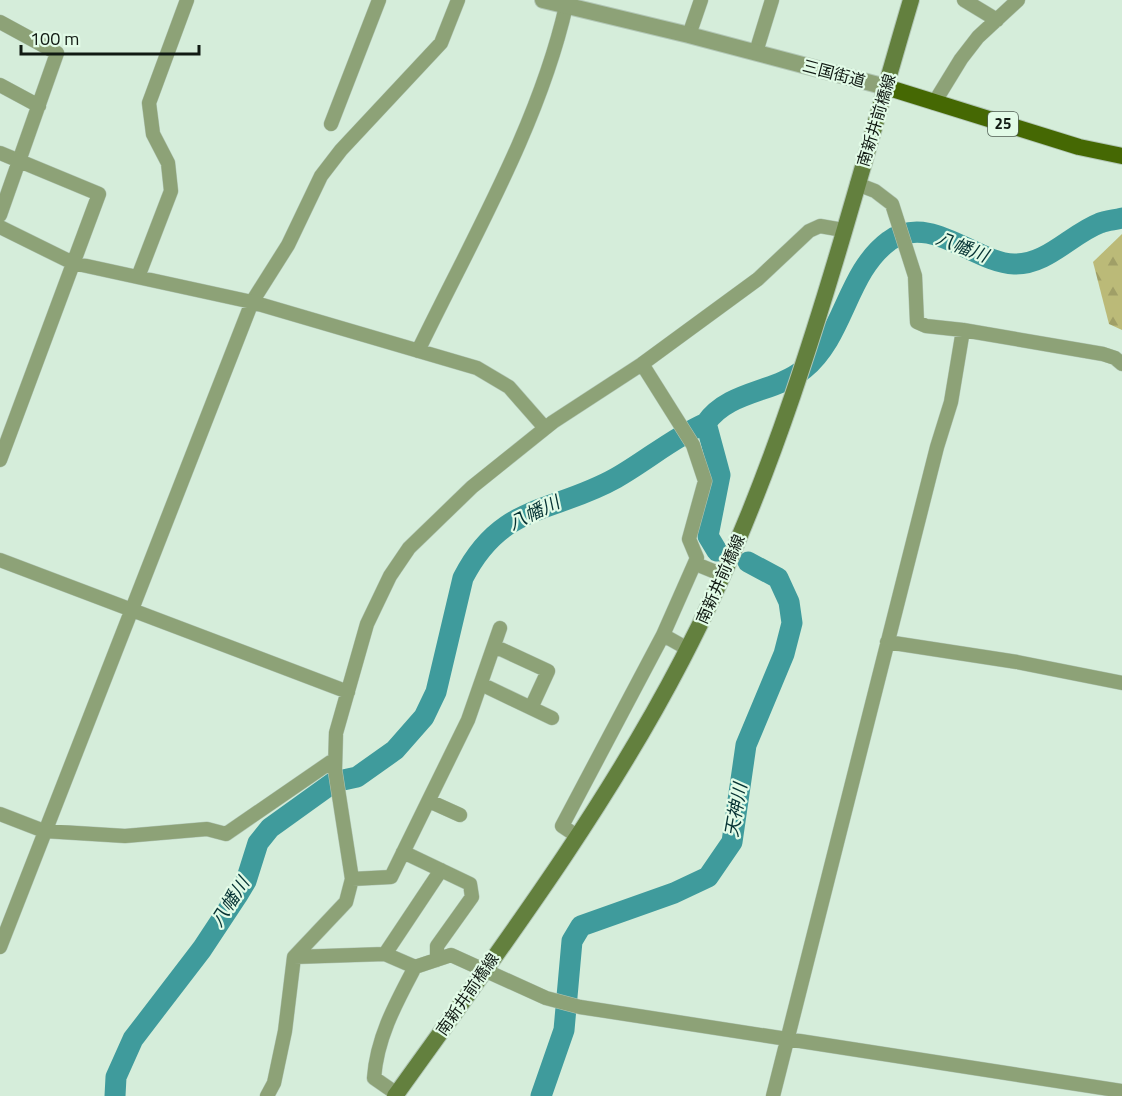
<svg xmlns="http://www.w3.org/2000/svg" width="1122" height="1096" viewBox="0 0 1122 1096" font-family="'Titillium Web','Noto Sans JP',sans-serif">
  <defs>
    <pattern id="forest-firs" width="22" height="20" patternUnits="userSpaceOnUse" patternTransform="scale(1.5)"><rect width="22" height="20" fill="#bbba78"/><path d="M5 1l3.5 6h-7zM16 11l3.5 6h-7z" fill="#a09f67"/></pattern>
  </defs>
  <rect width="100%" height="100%" fill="#d5edda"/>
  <path fill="url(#forest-firs)" d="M1122,234v96l-13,-6 -16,-62z"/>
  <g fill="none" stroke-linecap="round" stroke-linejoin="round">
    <path stroke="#3f9b9c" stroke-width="21" d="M706,423l14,52 -12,61 9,15
      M115,1096l1,-19 17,-38 69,-90 35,-53 9,-15 12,-38 12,-15 64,-46 23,-5 38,-27 29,-33 12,-25 27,-114c39,-76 89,-64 153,-100 30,-17 58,-41 90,-55 23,-33 69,-30 98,-54 41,-34 42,-96 85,-128 41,-29 86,22 125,23 33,1 57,-30 86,-41 6,-3 15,-3 22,-5
      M541,1096l23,-66 8,-89 9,-15 93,-33 34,-16 24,-35 14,-97 38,-91 8,-31 -3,-21 -11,-24 -30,-16"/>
    <defs>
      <path id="minor" d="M964,0l33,20
        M0,22l57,31 -57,162
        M689,35l12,-35
        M756,52l16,-52
        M0,85l39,21
        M934,103l27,-44 17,-22 40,-37
        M331,124l48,-124
        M0,153l99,41 -99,266
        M857,184l18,7 17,13 23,72 2,46 9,4 37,4 140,24 12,4 7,6
        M0,227l73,36 179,39 225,66 32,19 36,41
        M138,277l33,-86 -3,-28 -15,-29 -4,-31 38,-103
        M418,351c53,-110 121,-226 148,-345
        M0,560l348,132
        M696,564l27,11
        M663,635l25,14
        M887,642l130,20 105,21
        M494,646l54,25 -17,37
        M481,684l71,34
        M429,801l31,14
        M0,814l44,17 81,5 82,-7 19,5 109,-75
        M577,836l-15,-10 101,-191 34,-77 -8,-19 16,-58 -12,-36 -51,-81
        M403,852l67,32 2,13 -35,49v14
        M352,879l39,-2 77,-157 32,-92
        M0,947l252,-645 36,-57 33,-69 20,-26 100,-107 17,-43
        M385,954l56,-84
        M294,957l91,-3 30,13 36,-12 95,43 34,9 542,84
        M397,1094l-23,-16c3,-41 22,-75 41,-111
        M267,1096l7,-13 11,-52 9,-74 52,-55 6,-23 -17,-109 1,-37 31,-109 23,-48 19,-28 63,-61 81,-65 89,-58 116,-85 51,-48 11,-5 23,4
        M773,1096l164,-649 14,-45 12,-72"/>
      <path id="tertiary" d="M543,0l146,35 197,52"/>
      <path id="secondary" d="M395,1096c101,-141 207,-282 287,-436 108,-207 163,-437 229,-660"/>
      <path id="primary" d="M886,87l193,60 43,9"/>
    </defs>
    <use href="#minor" stroke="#b2c7b6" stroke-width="15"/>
    <use href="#tertiary" stroke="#b2c7b6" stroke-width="18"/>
    <use href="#secondary" stroke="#b2c7b6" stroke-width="18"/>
    <use href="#primary" stroke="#b2c7b6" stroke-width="18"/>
    <use href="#minor" stroke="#8da277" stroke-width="14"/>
    <use href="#tertiary" stroke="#8da277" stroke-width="16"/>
    <use href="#secondary" stroke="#63803e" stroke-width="16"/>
    <use href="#primary" stroke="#456803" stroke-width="16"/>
  </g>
  <g text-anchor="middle" stroke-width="4.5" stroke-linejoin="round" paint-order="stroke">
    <rect fill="#e2fbe7" stroke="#505e53" stroke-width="1.5" x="988" y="112" width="30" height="24" rx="4.5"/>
    <g font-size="15" font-weight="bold" fill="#111a13">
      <text x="1003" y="129">25</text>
    </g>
    <g font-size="16" fill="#111a13" stroke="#e2fbe7">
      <text transform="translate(834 73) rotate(15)" y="6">三国街道</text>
      <text transform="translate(876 120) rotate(-73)" y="6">南新井前橋線</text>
      <text transform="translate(720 579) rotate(-66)" y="6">南新井前橋線</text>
      <text transform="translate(467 994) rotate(-55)" y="6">南新井前橋線</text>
    </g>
    <g font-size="18" font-style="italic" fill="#053233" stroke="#e2fbe7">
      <text transform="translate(962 247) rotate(21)" y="6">八幡川</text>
      <text transform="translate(534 513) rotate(-26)" y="6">八幡川</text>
      <text transform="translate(736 810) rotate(-80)" y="6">天神川</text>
      <text transform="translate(230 902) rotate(-57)" y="6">八幡川</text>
    </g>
  </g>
  <path d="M21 45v9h178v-9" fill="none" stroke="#111a13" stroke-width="3"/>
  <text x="30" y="45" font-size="18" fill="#111a13" stroke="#e2fbe7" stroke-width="4.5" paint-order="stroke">100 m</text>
</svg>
